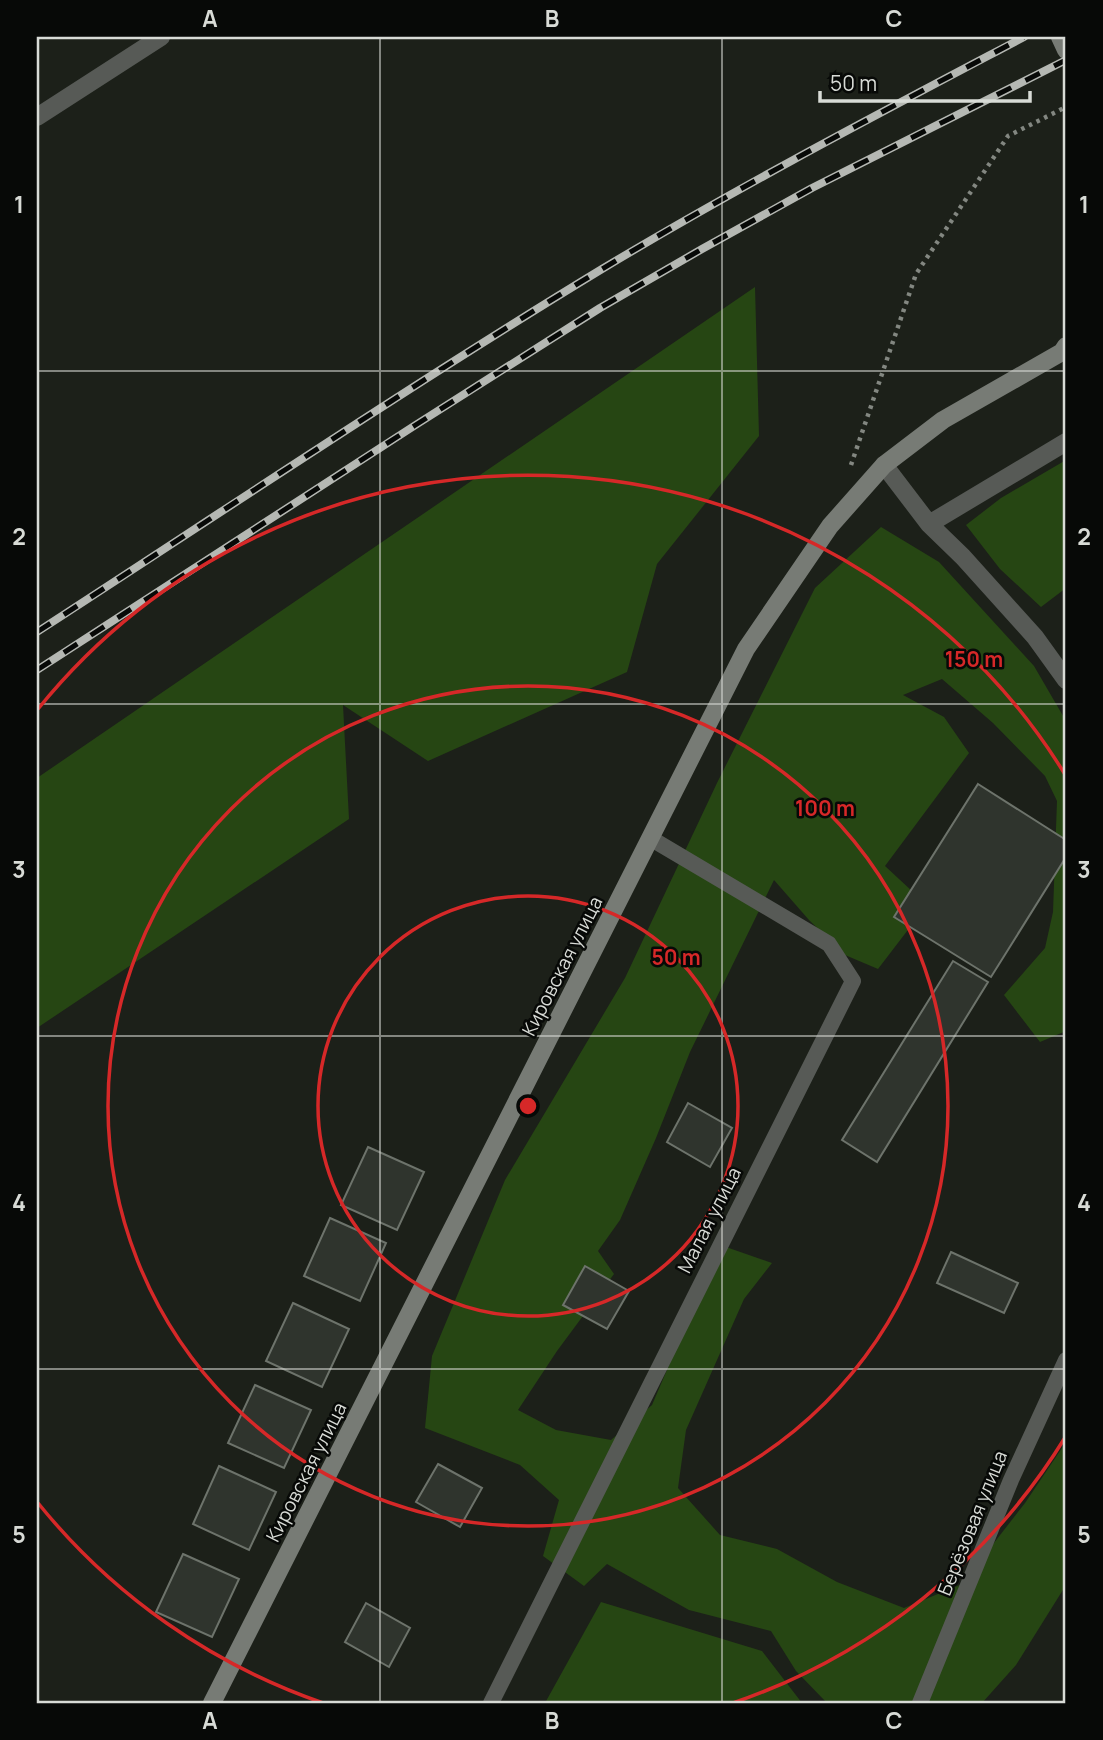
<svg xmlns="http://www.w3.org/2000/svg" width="1103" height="1740" viewBox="0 0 1103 1740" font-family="Manrope,sans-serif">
  <rect width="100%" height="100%" fill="#1c2019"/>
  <path fill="#264613" d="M755,287l4,149 -102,128 -30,108 -199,89 -85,-56 6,114 -312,209v-250z
    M1066,460v128l-25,19 -41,-38 -34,-44 35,-27z
    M881,527l58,35 95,104 32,55v310l-26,11 -36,-47 41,-47 8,-36 4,-111 -12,-25 -52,-53 -51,-44 -39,16 41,22 25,36 -84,113 42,39 -49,64 -33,-14 -36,-35 -35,-40 -84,172 -34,86 -36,82 -22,31 16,23 -57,77 -39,59 38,20 55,10 41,-35 29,-68 45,-90 46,16 -28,36 -58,131 -8,58 42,47 57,14 60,33 67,26 58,-24 63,-81 41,-61v143l-50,80 -34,38h-155l-31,-32 -25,-40 -82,-21 -82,-46 -23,22 -41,-30 16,-56 -39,-35 -95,-37 7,-72 73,-176 120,-202 92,-195 98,-195z
    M601,1602l161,49 40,52h-257z"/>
  <path fill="#2f342d" stroke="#6d736b" stroke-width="2" d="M978,784l88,56v17l-75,120 -97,-60z
    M953,961l35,21 -111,180 -35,-22z
    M688,1103l44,25 -22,39 -43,-25z
    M368,1147l56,25 -27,58 -56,-25z
    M330,1218l56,25 -26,58 -56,-25z
    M951,1252l67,31 -14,30 -67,-30z
    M585,1266l44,25 -22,38 -44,-24z
    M293,1303l56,26 -27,58 -56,-26z
    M255,1385l56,25 -27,58 -56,-25z
    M438,1464l44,24 -22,39 -44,-25z
    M219,1466l57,26 -27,58 -56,-26z
    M183,1554l56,25 -27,58 -56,-25z
    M366,1603l44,25 -21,39 -44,-25z"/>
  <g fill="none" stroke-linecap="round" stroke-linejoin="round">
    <path stroke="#838781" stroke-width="4.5" stroke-dasharray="3.5 5" stroke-linecap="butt" d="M851,465l65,-191 92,-138 58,-29"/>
    <path stroke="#575a56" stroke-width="16" d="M491,1703l362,-722 -24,-37 -179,-106
      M920,1703l91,-223 55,-120"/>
    <path stroke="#575a56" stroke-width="18" d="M37,117l124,-80
      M884,465l45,59 34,33 72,80 31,43
      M929,524l137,-82"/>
    <path stroke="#777b75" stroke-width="18" d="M1060,37l6,13
      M212,1703l534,-1054 84,-123 54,-61 59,-45 119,-68 4,-6"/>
    <defs>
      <path id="rail" d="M37,632c188,-122 374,-247 565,-363 138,-83 280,-157 422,-232
        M37,670l377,-244 186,-118 102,-59 110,-61 254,-128"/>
    </defs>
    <use href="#rail" stroke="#b5b8b3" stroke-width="8"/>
    <use href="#rail" stroke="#070907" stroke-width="5" stroke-dasharray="16" stroke-linecap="butt"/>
  </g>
  <path fill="none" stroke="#d8dbd6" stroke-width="2" stroke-opacity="0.55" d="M380,37v1666M722,37v1666M37,371h1029M37,704h1029M37,1036h1029M37,1369h1029"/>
  <g fill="none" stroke="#d62828" stroke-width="3.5">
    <circle cx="528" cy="1106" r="210"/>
    <circle cx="528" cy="1106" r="420"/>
    <path d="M1066 1436A631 631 0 0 1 733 1703M323 1703A631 631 0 0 1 38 1503M38 709A631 631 0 0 1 1066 776"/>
  </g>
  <g text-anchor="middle" stroke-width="5" stroke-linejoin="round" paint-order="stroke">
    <g font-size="19" fill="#d8dbd6" stroke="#070907">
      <text transform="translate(562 966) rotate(-63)" y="7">Кировская улица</text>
      <text transform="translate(709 1220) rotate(-63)" y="7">Малая улица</text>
      <text transform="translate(306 1472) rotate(-63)" y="7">Кировская улица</text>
      <text transform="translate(972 1523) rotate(-68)" y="7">Берёзовая улица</text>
    </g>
  </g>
  <circle cx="528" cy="1106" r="10" fill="#d62828" stroke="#070907" stroke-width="3.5"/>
  <g font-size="21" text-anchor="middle" font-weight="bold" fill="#d62828" stroke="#070907" stroke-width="5" stroke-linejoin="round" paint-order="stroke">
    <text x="974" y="667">150 m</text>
    <text x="825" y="816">100 m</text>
    <text x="676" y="965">50 m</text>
  </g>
  <rect width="1103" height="1740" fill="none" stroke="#070907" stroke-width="77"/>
  <path d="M820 91v10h210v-10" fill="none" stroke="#d8dbd6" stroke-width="3.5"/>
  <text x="830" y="91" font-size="21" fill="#d8dbd6" stroke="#070907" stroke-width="5" paint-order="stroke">50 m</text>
  <rect x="38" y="38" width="1026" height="1664" fill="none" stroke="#d8dbd6" stroke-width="2.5"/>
  <g font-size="23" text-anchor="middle" font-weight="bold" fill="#d8dbd6">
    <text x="210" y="27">A</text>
    <text x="552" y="27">B</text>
    <text x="894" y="27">C</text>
    <text x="19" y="213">1</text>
    <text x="1084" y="213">1</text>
    <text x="19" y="545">2</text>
    <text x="1084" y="545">2</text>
    <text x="19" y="878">3</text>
    <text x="1084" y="878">3</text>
    <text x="19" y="1211">4</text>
    <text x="1084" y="1211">4</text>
    <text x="19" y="1543">5</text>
    <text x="1084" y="1543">5</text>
    <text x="210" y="1729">A</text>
    <text x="552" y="1729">B</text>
    <text x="894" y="1729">C</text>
  </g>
</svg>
